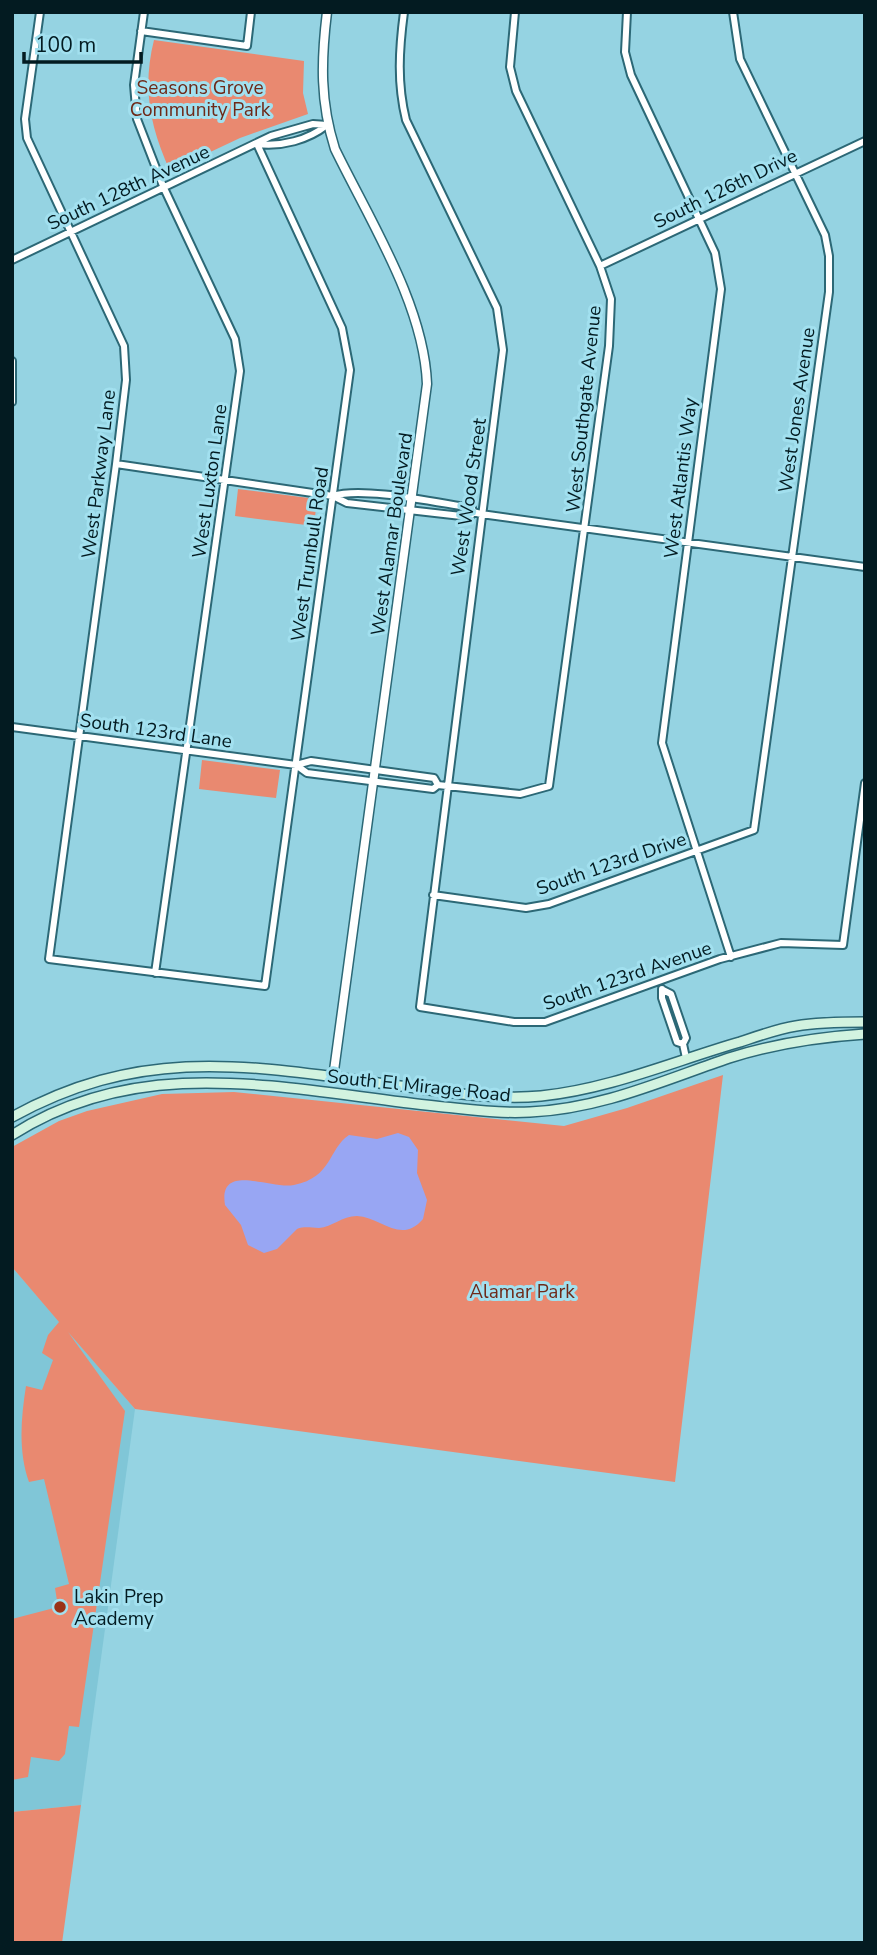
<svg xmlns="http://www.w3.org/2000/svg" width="877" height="1955" viewBox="0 0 877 1955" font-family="'Nunito Sans',sans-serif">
  <rect width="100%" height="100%" fill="#95d3e2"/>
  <path fill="#80c6d7" d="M12,1267l123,142 -54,396 -69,7z"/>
  <path fill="#e98970" d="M154,40l150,21 -1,32 5,21 -68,24 -70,33c-20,-44 -28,-83 -16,-131z
    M238,489l79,10 -3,27 -79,-10z
    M202,760l78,10 -4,28 -77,-9z
    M723,1075l-48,407 -540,-73 -67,-77 57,79 -46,316 -10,-1 -4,28 -6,7 -28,-4 -3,20 -16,3v-161l46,-12 -3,-19 14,-4 -25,-105 -15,3c-11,-31 -8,-64 -3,-96l16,4 11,-30 -11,-7 6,-18 11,-13 -47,-55v-120l47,-26 28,-10 75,-17 72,-2 330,34 63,-18z
    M81,1805l-19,138h-50v-131z"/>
  <path fill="#98a6f3" d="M398,1133l11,4 9,13 -1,23 10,27 -4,19c-22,26 -42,-2 -66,-3 -15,0 -25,11 -38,12 -8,0 -14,-2 -22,1l-20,20 -13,4 -16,-8 -7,-20 -16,-20c-7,-44 46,-15 69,-20 39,-8 34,-36 55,-50l28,4z"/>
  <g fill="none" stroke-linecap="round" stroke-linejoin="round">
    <defs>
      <path id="minor" d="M40,12l-15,107 2,19 97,208 2,34 -10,84 -67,495 216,27 85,-616 -8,-42 -85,-184
        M144,12l-10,73 3,34 26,67 72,153 5,32 -85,602
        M404,12c-5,38 -7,71 2,108l91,188 6,42 -83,657 94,15h31l175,-63 61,-16 62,2 22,-162
        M627,12l-2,40 6,23 84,178 6,36 -59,454 69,214
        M141,31l106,15 4,-34
        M257,144c25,3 51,-4 70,-19
        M12,260l259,-124 42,-12 14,1
        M600,266l265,-125
        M12,361v41
        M116,464l217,32 14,7 123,14 3,-5
        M333,496c29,-10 105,7 139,12l1,4 8,2 384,53
        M12,727l284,38 15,-4 123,17 4,7
        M296,765l11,8 126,16 5,-4 82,9 29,-8 60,-440 2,-47 -11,-33 -84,-175 -6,-24 5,-55
        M433,895l93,13 23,-4 205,-74 75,-538v-36l-4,-21 -85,-176 -7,-47
        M662,989v9l15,44 6,2
        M663,990l8,4 15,44 -3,6 3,14"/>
      <path id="tertiary" d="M327,12c-6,49 -7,90 8,137 35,72 89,156 92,235l-94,694"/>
      <path id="secondary" d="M12,1117c138,-76 249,-49 397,-30 43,6 89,13 132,9 69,-7 133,-35 199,-54 18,-6 37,-13 56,-16 23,-4 46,-4 69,-4
        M12,1135c132,-85 279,-44 423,-29 32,3 64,8 95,6 71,-3 134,-32 199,-54 44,-14 90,-21 136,-24"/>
    </defs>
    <use href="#minor" stroke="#2c6876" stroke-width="10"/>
    <use href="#tertiary" stroke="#2c6876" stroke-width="11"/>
    <use href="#secondary" stroke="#2c6876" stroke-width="12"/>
    <use href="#minor" stroke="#fff" stroke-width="6"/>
    <use href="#tertiary" stroke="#fff" stroke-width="8"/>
    <use href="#secondary" stroke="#d2f3e0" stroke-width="9"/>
  </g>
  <circle fill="#9b3317" stroke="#a2e0ef" stroke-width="2.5" cx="60" cy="1607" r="7"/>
  <g text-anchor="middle" stroke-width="6" stroke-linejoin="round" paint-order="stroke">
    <g font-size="19" fill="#6e2918" stroke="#a2e0ef">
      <text x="200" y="94">Seasons Grove<tspan x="200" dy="22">Community Park</tspan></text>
      <text x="522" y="1298">Alamar Park</text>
    </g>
    <g font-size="19" fill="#031b21" stroke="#a2e0ef">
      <text transform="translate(128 187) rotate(-25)" y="7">South 128th Avenue</text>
      <text transform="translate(725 188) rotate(-26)" y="7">South 126th Drive</text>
      <text transform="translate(583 409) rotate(-84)" y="7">West Southgate Avenue</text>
      <text transform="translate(796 410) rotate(-82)" y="7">West Jones Avenue</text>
      <text transform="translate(98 474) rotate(-83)" y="7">West Parkway Lane</text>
      <text transform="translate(680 478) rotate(-83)" y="7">West Atlantis Way</text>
      <text transform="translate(209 481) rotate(-82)" y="7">West Luxton Lane</text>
      <text transform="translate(468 497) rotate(-82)" y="7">West Wood Street</text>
      <text transform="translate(391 534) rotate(-82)" y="7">West Alamar Boulevard</text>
      <text transform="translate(309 554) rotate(-82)" y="7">West Trumbull Road</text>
      <text transform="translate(156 730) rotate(8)" y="7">South 123rd Lane</text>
      <text transform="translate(611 863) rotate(-19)" y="7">South 123rd Drive</text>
      <text transform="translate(627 975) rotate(-19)" y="7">South 123rd Avenue</text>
      <text transform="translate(419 1085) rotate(6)" y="7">South El Mirage Road</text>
    </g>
    <g font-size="19" fill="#031b21" stroke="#a2e0ef" text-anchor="start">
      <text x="74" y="1603">Lakin Prep<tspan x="74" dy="22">Academy</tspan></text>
    </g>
  </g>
  <rect width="877" height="1955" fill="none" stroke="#031b21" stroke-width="28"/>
  <path d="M24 52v10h117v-10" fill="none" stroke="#031b21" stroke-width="3.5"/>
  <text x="35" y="52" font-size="21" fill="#031b21" stroke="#a2e0ef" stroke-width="5" paint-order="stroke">100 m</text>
</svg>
